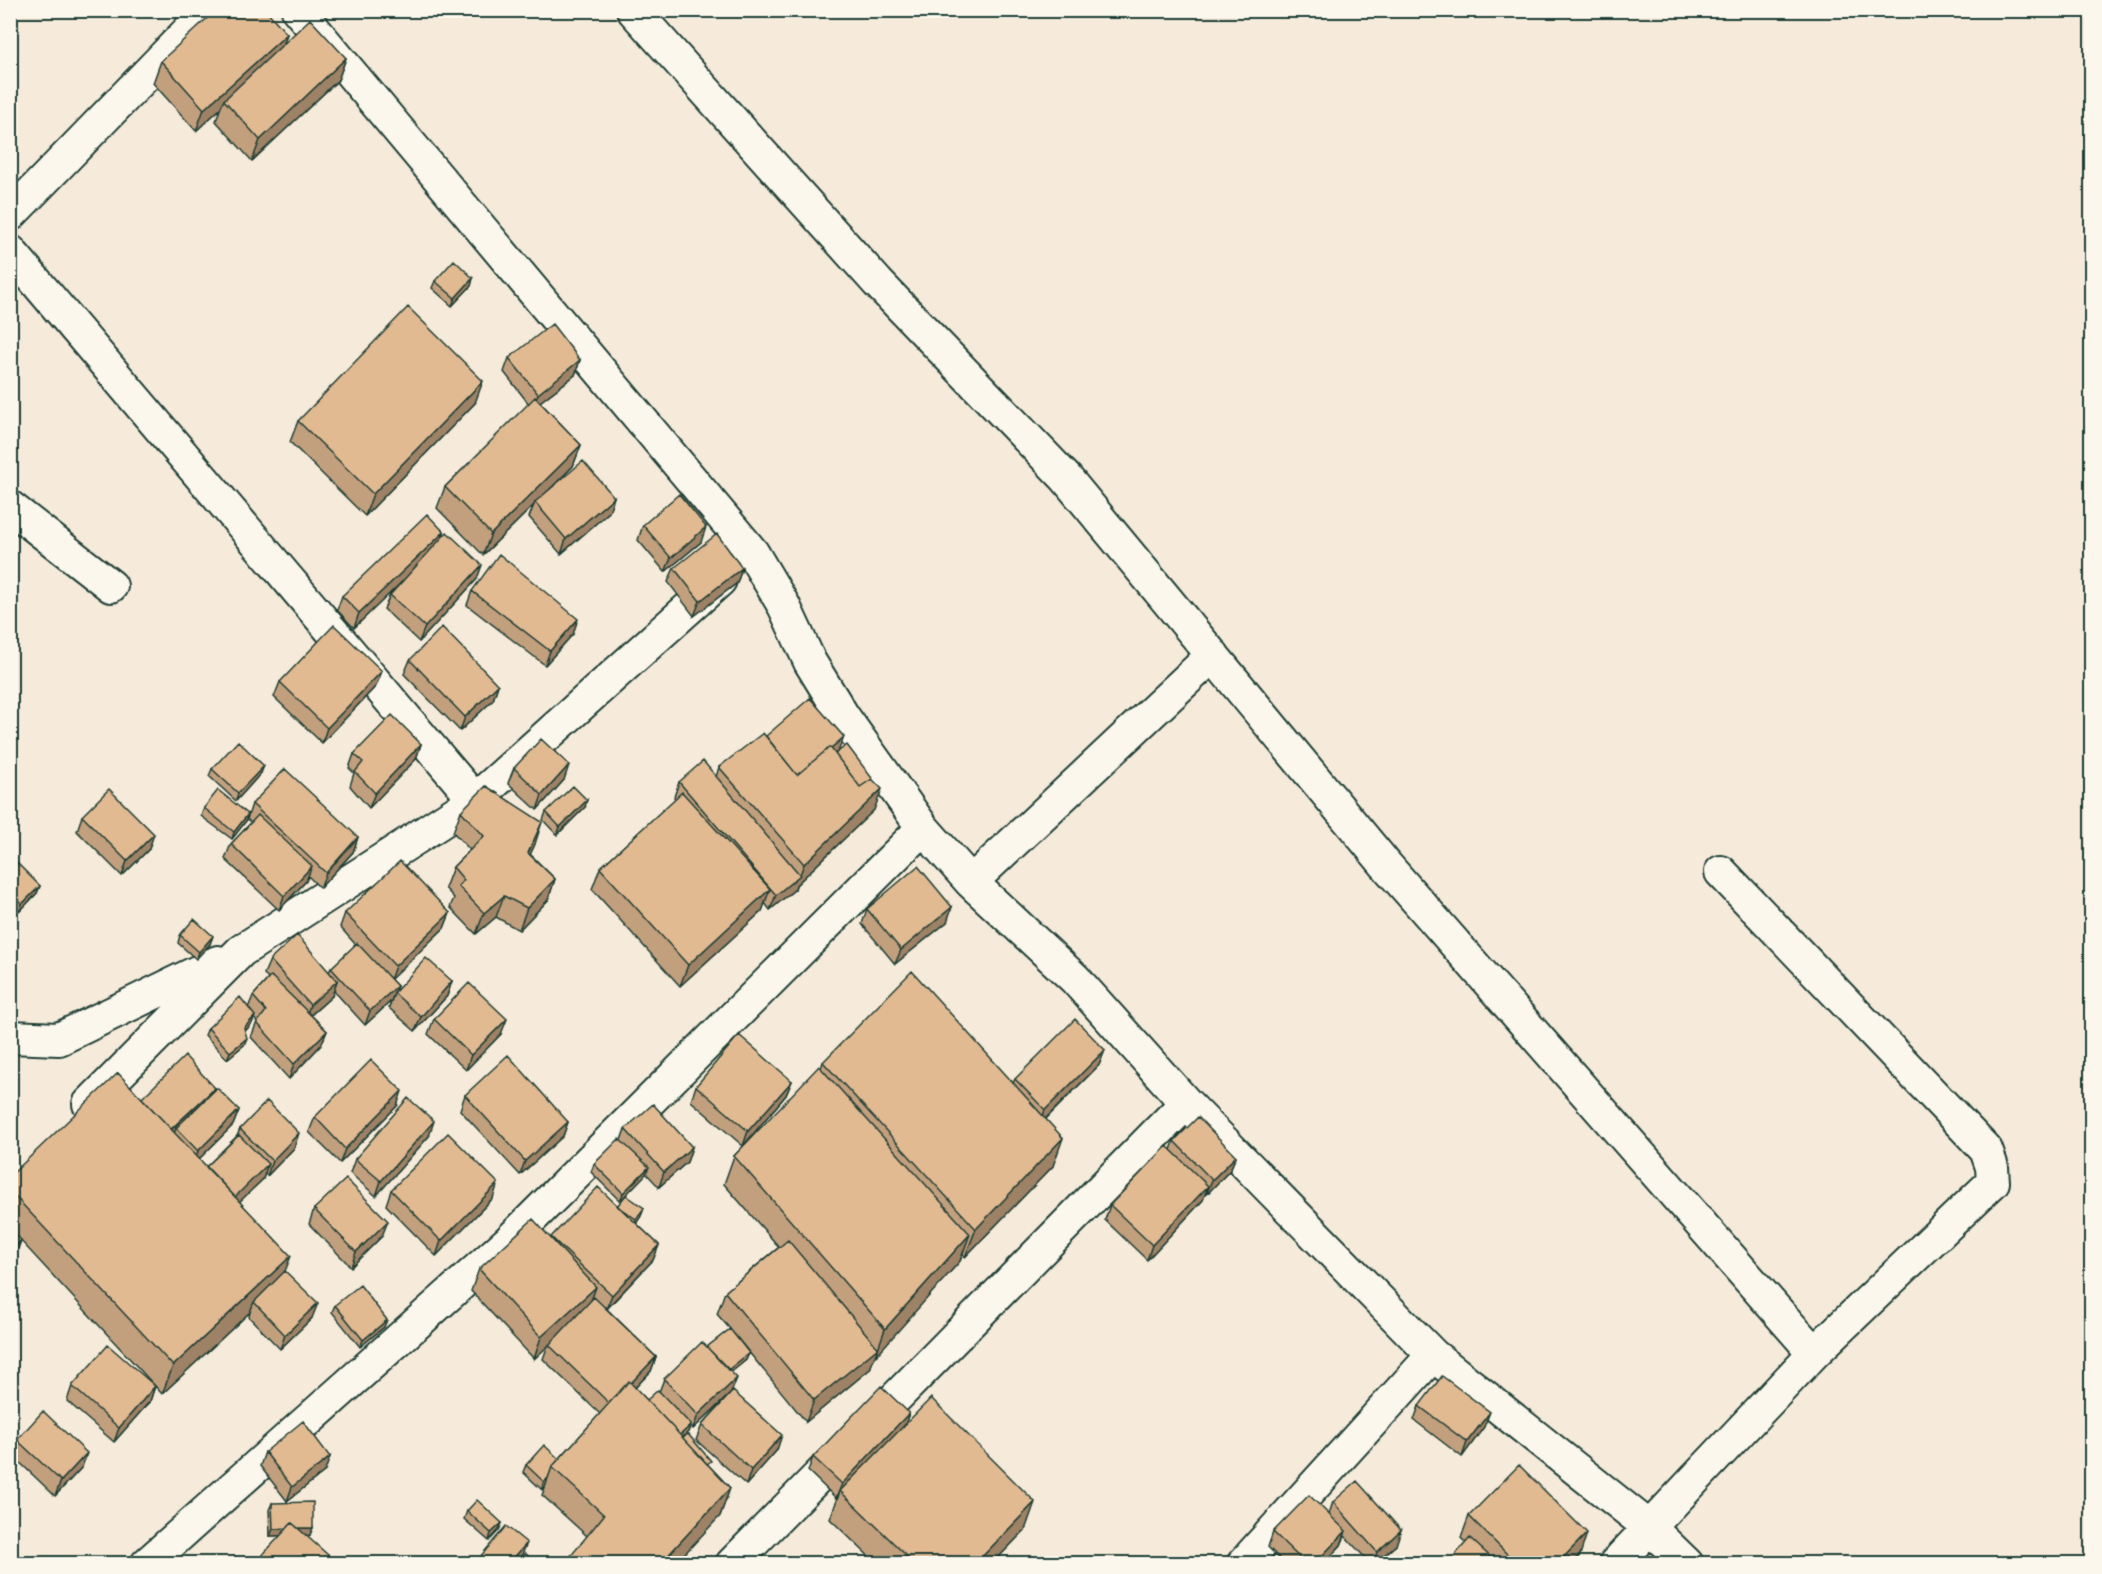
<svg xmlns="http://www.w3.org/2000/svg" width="2102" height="1574" viewBox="0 0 2102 1574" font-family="Caveat,sans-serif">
  <rect width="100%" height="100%" fill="#f6ebda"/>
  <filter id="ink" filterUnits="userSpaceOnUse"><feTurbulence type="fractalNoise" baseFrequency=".0167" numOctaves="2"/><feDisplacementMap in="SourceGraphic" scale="12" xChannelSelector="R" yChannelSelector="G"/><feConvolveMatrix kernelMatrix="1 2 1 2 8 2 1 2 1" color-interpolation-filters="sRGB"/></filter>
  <g filter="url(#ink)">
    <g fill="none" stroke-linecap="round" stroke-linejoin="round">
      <defs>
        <path id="street" d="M298,10l454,542 32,54 26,56 33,54 80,112 48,54 104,97 111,124 247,252 216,172 38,37
          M633,10l245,273 188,195 320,387 428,488
          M10,215l199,-205
          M10,251l465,549
          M10,507l101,79
          M971,882l242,-227
          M10,1037l49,2 159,-77
          M89,1104l152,-153 234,-151 245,-220
          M147,1564l361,-322 415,-414
          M732,1564l454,-461
          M1243,1564l190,-209
          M1615,1564l199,-211 179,-171 -1,-15 -6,-17 -265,-278"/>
      </defs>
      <use href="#street" stroke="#1f3d34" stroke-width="36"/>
      <use href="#street" stroke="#fbf7ec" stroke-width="32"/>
    </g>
    <path fill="#c2a07e" stroke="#1f3d34" stroke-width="1.5" d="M287,34l-4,11 63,13 -8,22 -86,81 -36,-40 4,-12 -24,22 -43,-48 8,-22z
      M473,278l-2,8 -19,20 -20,-18 3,-7z
      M509,358l71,2 -5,15 -35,27 41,43 -8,21 -24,24 65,7 -5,15 -48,42 -32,-37 5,-12 -51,50 -46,-47 8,-21 84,-83 -25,-32z
      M475,403l-110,113 -75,-74 8,-21z
      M643,525l58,17 -36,30 -27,-32z
      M444,532l-1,5 34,42 -58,63 -35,-33 6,-14 6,-8 -42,41 -17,-18 5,-14z
      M674,568h68l-5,15 -43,33 -26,-34z
      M472,591l101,43 -28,31 -78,-60z
      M410,660l88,25 -5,15 -33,31 -56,-57z
      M382,671l-6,15 -54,57 -48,-46 6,-15z
      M765,736l73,15 36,59 -78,75 -1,4 -25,21 -5,-7 -3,8 -82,75 -88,-97 8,-21 75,-69 -1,-2 5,-15 37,-5 3,-10z
      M421,744l-5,15 -47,49 -19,-22 4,-13 -5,-5 5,-14z
      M514,768l50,12 -27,30 -29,-27z
      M212,769l49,4 -25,28 -27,-25z
      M252,804l106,33 -5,15 -33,36 -12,-12 -2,5 -27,29 -54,-51 6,-15 20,-21 -4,-4z
      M585,807l-28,28 -14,-15 3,-8z
      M204,808l42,13 -14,18 -31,-23z
      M461,811l74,33 -5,10 25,25 -7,21 -29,30 -23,-13 -20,17 -26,-27 4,-9 -9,-10 8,-21 17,-17 -17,-18z
      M82,816l67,33 -27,27 -45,-45z
      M10,861l30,25 -3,7 -17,18 -10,-9z
      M867,909l80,13 -52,42 -33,-40z
      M345,913h105l-6,15 -54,51 7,7 -6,15 -26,24 -31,-34 -2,5 -21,19 16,16 -6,14 -32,34 -38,-42 6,-15 -3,-4 -2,5 -7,8 -1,14 -17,14 -22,-24 3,-7 40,-20 5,-12 15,-17 -4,-5 6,-14 59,12 2,-4 25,-23 -16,-18z
      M180,935l30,9 -14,15 -18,-16z
      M452,981l-5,15 -32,35 -26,-23 5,-15z
      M434,1019l67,15 -35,36 -38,-36z
      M1105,1050l-6,15 -53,54 7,47 -88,91 -2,-3 -3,7 -86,95 -4,13 -64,53 -72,-88 15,19 -3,7 -15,12v20l46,58 -31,35 -50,-45 6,-15 28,-31 -37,35 -3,-3 -2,6 -6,5 48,51 -10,28 -133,20 -45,-41 4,-10 -4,5 -19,-18 3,-7 33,-6 41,-45 -57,-55 5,-14 -14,14 -63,-68 8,-22 72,-31 67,-32 26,2 -3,8 -5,7 23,22 -6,15 -46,49 49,48 -5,14 -16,17 12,12 12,-8 5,-13 43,-32 23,-18 -13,-15 8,-22 54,-45 -55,-63 10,-28 87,-88 2,-6 190,21 2,-4z
      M792,1081l-6,14 -43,51 -52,-45 5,-15z
      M215,1088l-2,3 26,19 -6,15 -34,34 7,8 31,-31 3,-7 54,19 -27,28 -2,-3 -2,6 -24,22 46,70 27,47 -32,31 -31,-32 1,-5 -88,82 -7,-8 -5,15 -36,41 -47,-41 5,-15h83l-134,-145 -3,7 -8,8v-80l132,-78z
      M465,1095l103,27 -5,14 -43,39 -60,-65z
      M397,1106l-57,57 -31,-31 6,-15z
      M625,1129l67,18 -5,15 -28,25 -13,-14 -26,28 -29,-29 3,-8 27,-24z
      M429,1136l-53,60 -26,-23 5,-14z
      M1174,1141l62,15 -6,14 -24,25 -1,-1 -2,6 -56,60 -42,-40 5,-15 61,-55z
      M391,1190l102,8 -57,58 -50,-51z
      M314,1209l68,27 -31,31 -42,-43z
      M335,1305l49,22 -24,20 -28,-35z
      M1419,1406l65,21 -22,30 -48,-37z
      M909,1413l-4,11 120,106 -32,33h-117l-46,-44 8,-22 -2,1 -28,-27 5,-14z
      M17,1440l65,27 -27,29 -43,-41z
      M265,1452l60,19 -38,30 -27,-35z
      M1333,1502l63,43 -21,18h-5l-25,-27 -4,9 -17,18h-40l-16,-16 5,-15 56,-18z
      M272,1503l38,32 -40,1 -1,-26z
      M467,1511l35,12 -3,7 -10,11 -25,-22z
      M1469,1516l111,39 -9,8h-123l18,-20 -5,-5z"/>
    <path fill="#9e8266" stroke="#1f3d34" stroke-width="1.5" d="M287,34l-8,22 -55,44 -4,9 -24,22 8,-22z
      M346,58l-8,22 -86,81 8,-21z
      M473,278l-2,8 -19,20 3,-8z
      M580,360l-5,15 -43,33 6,-14z
      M483,381l-8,22 -110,113 8,-22z
      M581,445l-8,21 -37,37 -1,-1 -1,3 -51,50 8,-21z
      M614,497l-5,15 -48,42 5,-15z
      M706,527l-5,15 -36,30 6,-14z
      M444,532l-5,14 -85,82 5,-15z
      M482,565l-5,14 -58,63 6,-15z
      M742,568l-5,15 -43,33 6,-15z
      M578,619l-5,15 -28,31 5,-14z
      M382,671l-6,15 -54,57 5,-15z
      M498,685l-5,15 -33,31 5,-14z
      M844,737l-6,15 -42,26z
      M421,744l-5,15 -47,49 6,-15z
      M569,765l-5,15 -27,30 5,-15z
      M264,766l-3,7 -25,28 2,-8z
      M882,789l-8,21 -78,75 -1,4 -25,21 6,-15 24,-20 4,-11z
      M587,800l-2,7 -28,28 3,-8z
      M248,814l-2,7 -14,18 2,-7z
      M542,822l-7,22 -14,31 7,-22z
      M154,834l-5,15 -27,27 5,-15z
      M358,837l-5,15 -33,36 6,-15z
      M312,866l-6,15 -27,29 5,-14z
      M555,879l-7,21 -29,30 8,-22z
      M40,886l-3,7 -17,18 2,-7z
      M770,889l-8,22 -82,75 8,-21z
      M504,896l-8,21 -20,17 8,-21z
      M952,907l-5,15 -52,42 6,-14z
      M450,913l-6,15 -54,52 5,-14z
      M213,936l-3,8 -14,15 3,-7z
      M337,981l-5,15 -27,24 5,-15z
      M452,981l-5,15 -32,35 6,-14z
      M397,986l-6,15 -26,24 5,-14z
      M255,1016l-3,7 -11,13 3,-8z
      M507,1019l-6,15 -35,36 5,-15z
      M327,1031l-6,14 -32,34 5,-15z
      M247,1038l-3,7 -17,14 3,-7z
      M1105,1050l-6,15 -59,59 5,-14z
      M792,1081l-6,14 -43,51 5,-15z
      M215,1088l-6,14 -33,26 -3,9 -5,-4z
      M402,1091l-5,15 -57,57 5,-14z
      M239,1110l-6,15 -40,40 5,-14z
      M434,1121l-5,15 -53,60 5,-15z
      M568,1122l-5,14 -43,39 5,-14z
      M299,1133l-5,15 -27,28 5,-15z
      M1063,1138l-10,28 -88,91 11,-28z
      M692,1147l-5,15 -28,25 5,-15z
      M1236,1156l-6,14 -24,25 6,-15z
      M268,1164l-5,15 -38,37 5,-15z
      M649,1167l-3,7 -26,27 3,-8z
      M498,1183l-5,15 -57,58 5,-15z
      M1208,1186l-5,14 -56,60 5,-15z
      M644,1208l-3,8 -7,11 2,-8z
      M388,1221l-6,15 -31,31 5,-15z
      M970,1234l-10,27 -85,96 10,-28z
      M21,1240l-3,8 -8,8v-4z
      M659,1245l-6,15 -47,49 6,-14z
      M291,1256l-11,28 -26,18 -4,10 -88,82 11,-28z
      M596,1287l-8,22 -54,50 7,-22z
      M318,1303l-6,15 -32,31 5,-14z
      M387,1320l-3,7 -24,20 3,-7z
      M878,1348l-8,21 -64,53 8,-22z
      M749,1353l-3,7 -23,19 3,-8z
      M656,1357l-5,14 -46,48 5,-14z
      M737,1378l-6,15 -38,36 5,-14z
      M155,1386l-5,15 -36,41 5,-14z
      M1490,1412l-6,15 -22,30 5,-15z
      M909,1413l-5,15 -64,63 -2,6 -2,1 6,-14z
      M691,1425l-3,7 -20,19 2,-7z
      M782,1435l-5,15 -31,35 5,-15z
      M87,1453l-5,14 -27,29 6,-15z
      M330,1457l-5,14 -38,30 5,-14z
      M548,1478l-2,7 -4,5 2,-8z
      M730,1488l-10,28 -44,47h-15z
      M1035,1502l-10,28 -32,33h-17z
      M502,1523l-3,7 -10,11 2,-8z
      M313,1528l-3,7 -40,1 3,-7z
      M1401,1530l-5,15 -21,18h-2l4,-11z
      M1346,1531l-5,14 -17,18h-9z
      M1587,1533l-7,22 -9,8h-13z
      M527,1543l-6,14 -5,6h-7z"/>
    <path fill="#e2ba92" stroke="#1f3d34" stroke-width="1.5" d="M216,10h50l21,24 -83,75 -43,-48z
      M310,19l36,39 -86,82 -36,-40z
      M454,260l19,18 -18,20 -20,-17z
      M408,307l75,74 -110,113 -75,-73z
      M552,324l28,36 -42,34 -29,-36z
      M535,397l46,48 -90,89 -46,-47z
      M583,461l31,36 -48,42 -31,-37z
      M679,494l27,33 -35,31 -28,-33z
      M427,514l17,18 -85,81 -17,-17z
      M447,532l35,33 -57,62 -35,-32z
      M717,534l25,34 -42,33 -26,-33z
      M499,554l79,65 -28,32 -78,-60z
      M334,625l48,46 -55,57 -47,-46z
      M442,627l56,58 -33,32 -55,-57z
      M810,698l34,39 -13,11 -1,-1 -33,28 -31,-39z
      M392,715l29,29 -46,49 -20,-21 8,-10 -9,-8z
      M763,733l34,42 33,-28 30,40 12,-8 10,10 -78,75 -85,-97z
      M541,739l28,26 -27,30 -28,-27z
      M238,741l26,25 -26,27 -26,-24z
      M847,745l27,36 -2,-2 -12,8 -25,-33z
      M703,761l97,114 -24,20 -97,-113z
      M285,769l73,68 -32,36 -74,-69z
      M486,786l56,36 -14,31 27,26 -28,29 -23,-12 -20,17 -26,-27 6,-6 -11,-13 31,-31 -23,-25z
      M573,786l14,14 -27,27 -14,-15z
      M109,789l45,45 -27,27 -45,-45z
      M218,790l30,24 -14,18 -30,-24z
      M682,792l88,97 -82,76 -88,-97z
      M258,815l54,51 -28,30 -53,-52z
      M13,859l27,27 -18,18 -12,-13v-30z
      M400,861l50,52 -55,53 -50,-53z
      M918,866l34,41 -51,43 -34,-41z
      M194,919l19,17 -14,16 -19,-17z
      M297,935l40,46 -27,24 -40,-45z
      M357,943l40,43 -27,25 -39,-43z
      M426,958l26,23 -31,36 -27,-24z
      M912,971l151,167 -87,91 -153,-167z
      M271,976l56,55 -33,33 -37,-41 9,-12 -13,-15z
      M469,983l38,36 -36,36 -37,-36z
      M240,997l15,19 -11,12 3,10 -17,14 -22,-24z
      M1075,1019l30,31 -60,60 -30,-31z
      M739,1035l53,46 -44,50 -52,-45z
      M508,1055l60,67 -43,39 -60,-66z
      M185,1056l30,32 -44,41 -29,-31z
      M371,1060l31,31 -57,58 -30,-32z
      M819,1066l151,168 -85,95 -151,-173z
      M118,1073l173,183 -118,110 -163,-175v-15z
      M217,1088l22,22 -41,41 -22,-23z
      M408,1098l26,23 -53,60 -26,-22z
      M267,1101l32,32 -27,28 -32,-32z
      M653,1104l39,43 -28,25 -39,-43z
      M1198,1117l38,39 -24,24 -38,-39z
      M448,1133l50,50 -57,58 -50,-51z
      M239,1135l29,29 -33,33 -29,-30z
      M619,1139l30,28 -26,26 -29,-29z
      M1167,1146l41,40 -56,59 -42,-40z
      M346,1179l42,42 -32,31 -42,-43z
      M598,1187l61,58 -47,50 -61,-58z
      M626,1195l18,13 -8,11 -19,-13z
      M533,1219l63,68 -55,50 -62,-68z
      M10,1229l11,11 -11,12z
      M788,1240l90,108 -64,52 -89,-108z
      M285,1271l33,32 -33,32 -31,-33z
      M360,1285l27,35 -24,20 -28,-35z
      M594,1297l62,60 -25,26 -2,-2 -20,22 -60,-58z
      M730,1329l19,24 -21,17 -21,-23z
      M702,1342l35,36 -39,37 -34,-36z
      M108,1345l47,41 -36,42 -47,-42z
      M1442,1376l48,36 -23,30 -48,-36z
      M629,1381l101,107 -69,75h-96l39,-48 -52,-48z
      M881,1386l28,27 -67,71 -29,-27z
      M658,1390l33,35 -11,10 -33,-35z
      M733,1391l49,44 -31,35 -49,-45z
      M931,1398l104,104 -59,61h-62l-74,-72z
      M43,1411l44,42 -26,28 -44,-41z
      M303,1421l27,36 -38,30 -27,-35z
      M688,1434l23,27 -4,3 -24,-26z
      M544,1445l15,14 -7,8 -4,11 -4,4 -18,-17z
      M1519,1465l68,68 -29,30h-42l-47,-47z
      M1357,1481l44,49 -24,22 -44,-50z
      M1309,1495l37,36 -31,32h-10l-32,-31z
      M477,1500l25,23 -11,10 -24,-22z
      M313,1502v26h-15l-6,-5 -5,5 -14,1 -1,-26z
      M292,1523l45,40h-82z
      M506,1526l21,17 -18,20h-34z
      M1470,1538l27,25h-49z
      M525,1553l11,10h-20z"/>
  </g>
  <rect width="2102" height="1574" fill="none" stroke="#fbf7ec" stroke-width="36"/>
  <rect x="18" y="18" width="2066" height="1538" fill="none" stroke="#1f3d34" stroke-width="2" filter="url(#ink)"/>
</svg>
